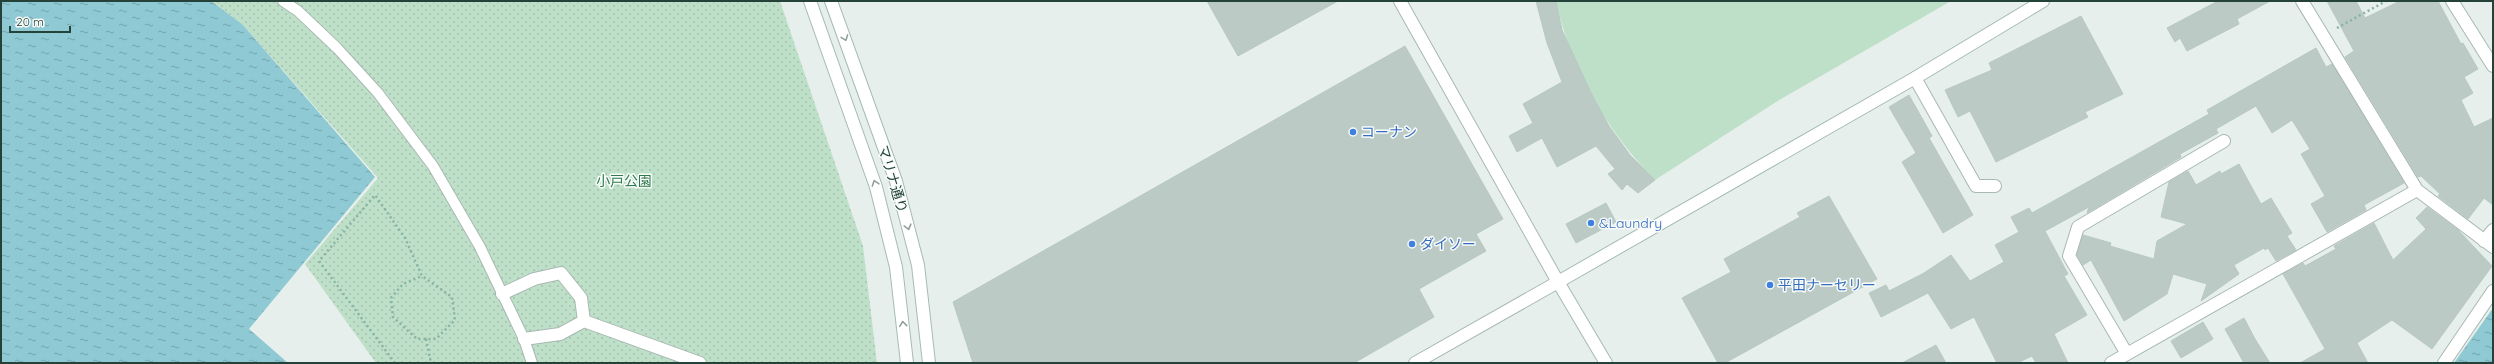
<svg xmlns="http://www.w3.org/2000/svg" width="2494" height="364" viewBox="0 0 2494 364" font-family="Quicksand,'Noto Sans JP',sans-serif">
  <defs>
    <pattern id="park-dots" width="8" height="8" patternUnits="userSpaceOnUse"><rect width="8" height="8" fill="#bfe0c8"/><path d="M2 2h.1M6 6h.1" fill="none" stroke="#a4c1ad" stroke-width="1.8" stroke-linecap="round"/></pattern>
    <pattern id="water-ripples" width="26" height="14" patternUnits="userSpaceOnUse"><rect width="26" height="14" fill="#8ec9d4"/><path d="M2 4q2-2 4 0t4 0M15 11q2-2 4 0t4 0" fill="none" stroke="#74a5ad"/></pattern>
  </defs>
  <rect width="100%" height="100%" fill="#e6efeb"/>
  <path fill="#bfe0c8" d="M1556,1h395l-175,101 -121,78c-49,-50 -84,-111 -99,-179z"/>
  <path fill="url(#park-dots)" d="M211,1h569l83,245 14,117h-501l-71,-99 73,-86 -136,-154z"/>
  <path fill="url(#water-ripples)" d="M1,1h210l31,23 133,153 -126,152 39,34h-287z
    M2493,308v55h-39z"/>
  <path fill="#bbcac4" stroke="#b8c9c2" d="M1207,1h131l-100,55z
    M1536,1h20l6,29 29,63 18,33 21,29 25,25 -17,13 -11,-9 -5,6 -14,-16 7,-5 -19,-23 -39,21 -15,-29 -25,14 -8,-16 24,-13 -10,-19 39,-22 -15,-39z
    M2218,1h52l-33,18 2,5 -52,27 -7,-13 -5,4 -8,-14z
    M2327,1h29l9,17 35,-17h38l23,43 2,-1 15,26 -14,8 9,16 -12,7 13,27 19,-9v87l-9,-7 -16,21 -30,-23 2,-2 -19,-18 -3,1 -73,-120 9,-6z
    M2081,16l42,78 -38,18 3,5 -92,45 -26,-51 -12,6 -13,-27 47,-20 -3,-7z
    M1405,46l98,173 -27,15 10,17 -67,38 15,28 -80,46h-381l-20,-61z
    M2316,48l10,19 6,-3 72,119 -40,22 2,5 -39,22 -16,-28 14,-8 -24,-42 9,-5 -18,-29 -20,13 -16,-27 -40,23 2,4 -38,21 1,3 -94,56 2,-6 -44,24 23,43 -4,2 23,39 -33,19 14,29h-32l-4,-7 -15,7h-20l-23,-46 -23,12 -23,-36 -47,24 -12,-24 17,-8 3,6 35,-18 27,-18 19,26 34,-19 -9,-17 24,-13 -8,-15 18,-9 3,5 177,-99 -2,-4z
    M1909,95l23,41 -3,2 44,77 -30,18 -41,-71 14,-9 -27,-46z
    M2239,164l22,40 10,-6 21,35 -5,3 9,14 -20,11 -8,-13 -3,2 -1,-2 -30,17 5,9 -38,27 6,-17 -34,-10 -6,20 -43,27 -33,-61 -8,5 -6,-10 6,-20 28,8 -1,3 44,13 3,-18 30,-17 -26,-7 8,-35 19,-11 8,14 24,-14 1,3z
    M1829,196l48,83 -152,84h-7l-36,-65 49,-26 -7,-13 76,-42 -3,-4z
    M1606,203l10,19 -40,21 -10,-19z
    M2427,207l31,23 34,36 -60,83 -40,-29 -35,23 11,20h-68l25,-14 -42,-75 20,-11 2,3 31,-17 -2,-3 40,-23 19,37 33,-31 -10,-11z
    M2244,318l11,21 15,24h-26l-19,-34z
    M2203,322l10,17 -32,19 -10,-17z
    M1936,345l10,18h-44z"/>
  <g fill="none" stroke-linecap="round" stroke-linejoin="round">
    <defs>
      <path id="lane" d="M283,1l15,10 39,37 41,45 55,73 47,81 44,92 8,24"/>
      <path id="street" d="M1400,1l158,281 -143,81
        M2302,1l115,189
        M2452,1l41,65
        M1915,78l61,108h19
        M2484,241l9,-11
        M502,294l32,-15 27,-6 20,25 3,23 -24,13 -36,5
        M584,321l116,42
        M2127,354l-58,-98 9,-29 146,-86
        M2111,363l306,-173 76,57
        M2444,363l49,-72"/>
      <path id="secondary" d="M810,1l66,186 20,80 11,96
        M831,1l65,180 22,84 11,98
        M1606,363l-48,-81 357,-204 128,-77"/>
    </defs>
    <use href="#lane" stroke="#a8b8b2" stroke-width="12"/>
    <use href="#street" stroke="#a8b8b2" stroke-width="14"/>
    <use href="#secondary" stroke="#a4bbb3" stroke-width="14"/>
    <path stroke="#86b3a5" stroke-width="2.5" stroke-dasharray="2 3" stroke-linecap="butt" d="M2337,28l49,-27
      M426,339l5,24
      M395,363l-76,-102 56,-66 30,43 17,38 30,21 3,23 -19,19h-19l-24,-22 -2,-19 12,-14 19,-8"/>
    <use href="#lane" stroke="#fff" stroke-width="10"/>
    <use href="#street" stroke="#fff" stroke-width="12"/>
    <use href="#secondary" stroke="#fff" stroke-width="12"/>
  </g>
  <defs><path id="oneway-chevron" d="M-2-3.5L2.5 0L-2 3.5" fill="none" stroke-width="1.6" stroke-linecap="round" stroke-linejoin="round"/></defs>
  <g stroke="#92a09c">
    <use href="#oneway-chevron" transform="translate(845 38) rotate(70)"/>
    <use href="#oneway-chevron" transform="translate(875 183) rotate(-108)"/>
    <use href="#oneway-chevron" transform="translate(908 227) rotate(75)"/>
    <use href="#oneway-chevron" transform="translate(903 324) rotate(-96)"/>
  </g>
  <g fill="#3f7fe0" stroke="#f7fbf9" stroke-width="1.5">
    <circle cx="1353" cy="132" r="4"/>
    <circle cx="1591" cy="223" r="4"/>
    <circle cx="1412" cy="244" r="4"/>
    <circle cx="1770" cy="285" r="4"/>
  </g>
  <g text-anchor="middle" stroke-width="3" stroke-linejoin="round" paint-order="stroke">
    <g font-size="14" fill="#366cbe" stroke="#f7fbf9" text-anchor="start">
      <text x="1361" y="137">コーナン</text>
      <text x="1599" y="228">&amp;Laundry</text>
      <text x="1420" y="249">ダイソー</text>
      <text x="1778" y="290">平田ナーセリー</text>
    </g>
    <g font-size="14" fill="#24423a" stroke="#f7fbf9">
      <text transform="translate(893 179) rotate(73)" y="5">マリナ通り</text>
    </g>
    <g font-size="14" fill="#2d7a4b" stroke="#f7fbf9">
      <text x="624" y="186">小戸公園</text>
    </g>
  </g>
  <rect width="2494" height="364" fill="none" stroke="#24423a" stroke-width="4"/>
  <path d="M10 26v6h60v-6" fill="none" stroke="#24423a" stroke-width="2"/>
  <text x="16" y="26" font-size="12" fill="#24423a" stroke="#f7fbf9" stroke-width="3" paint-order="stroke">20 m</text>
</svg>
